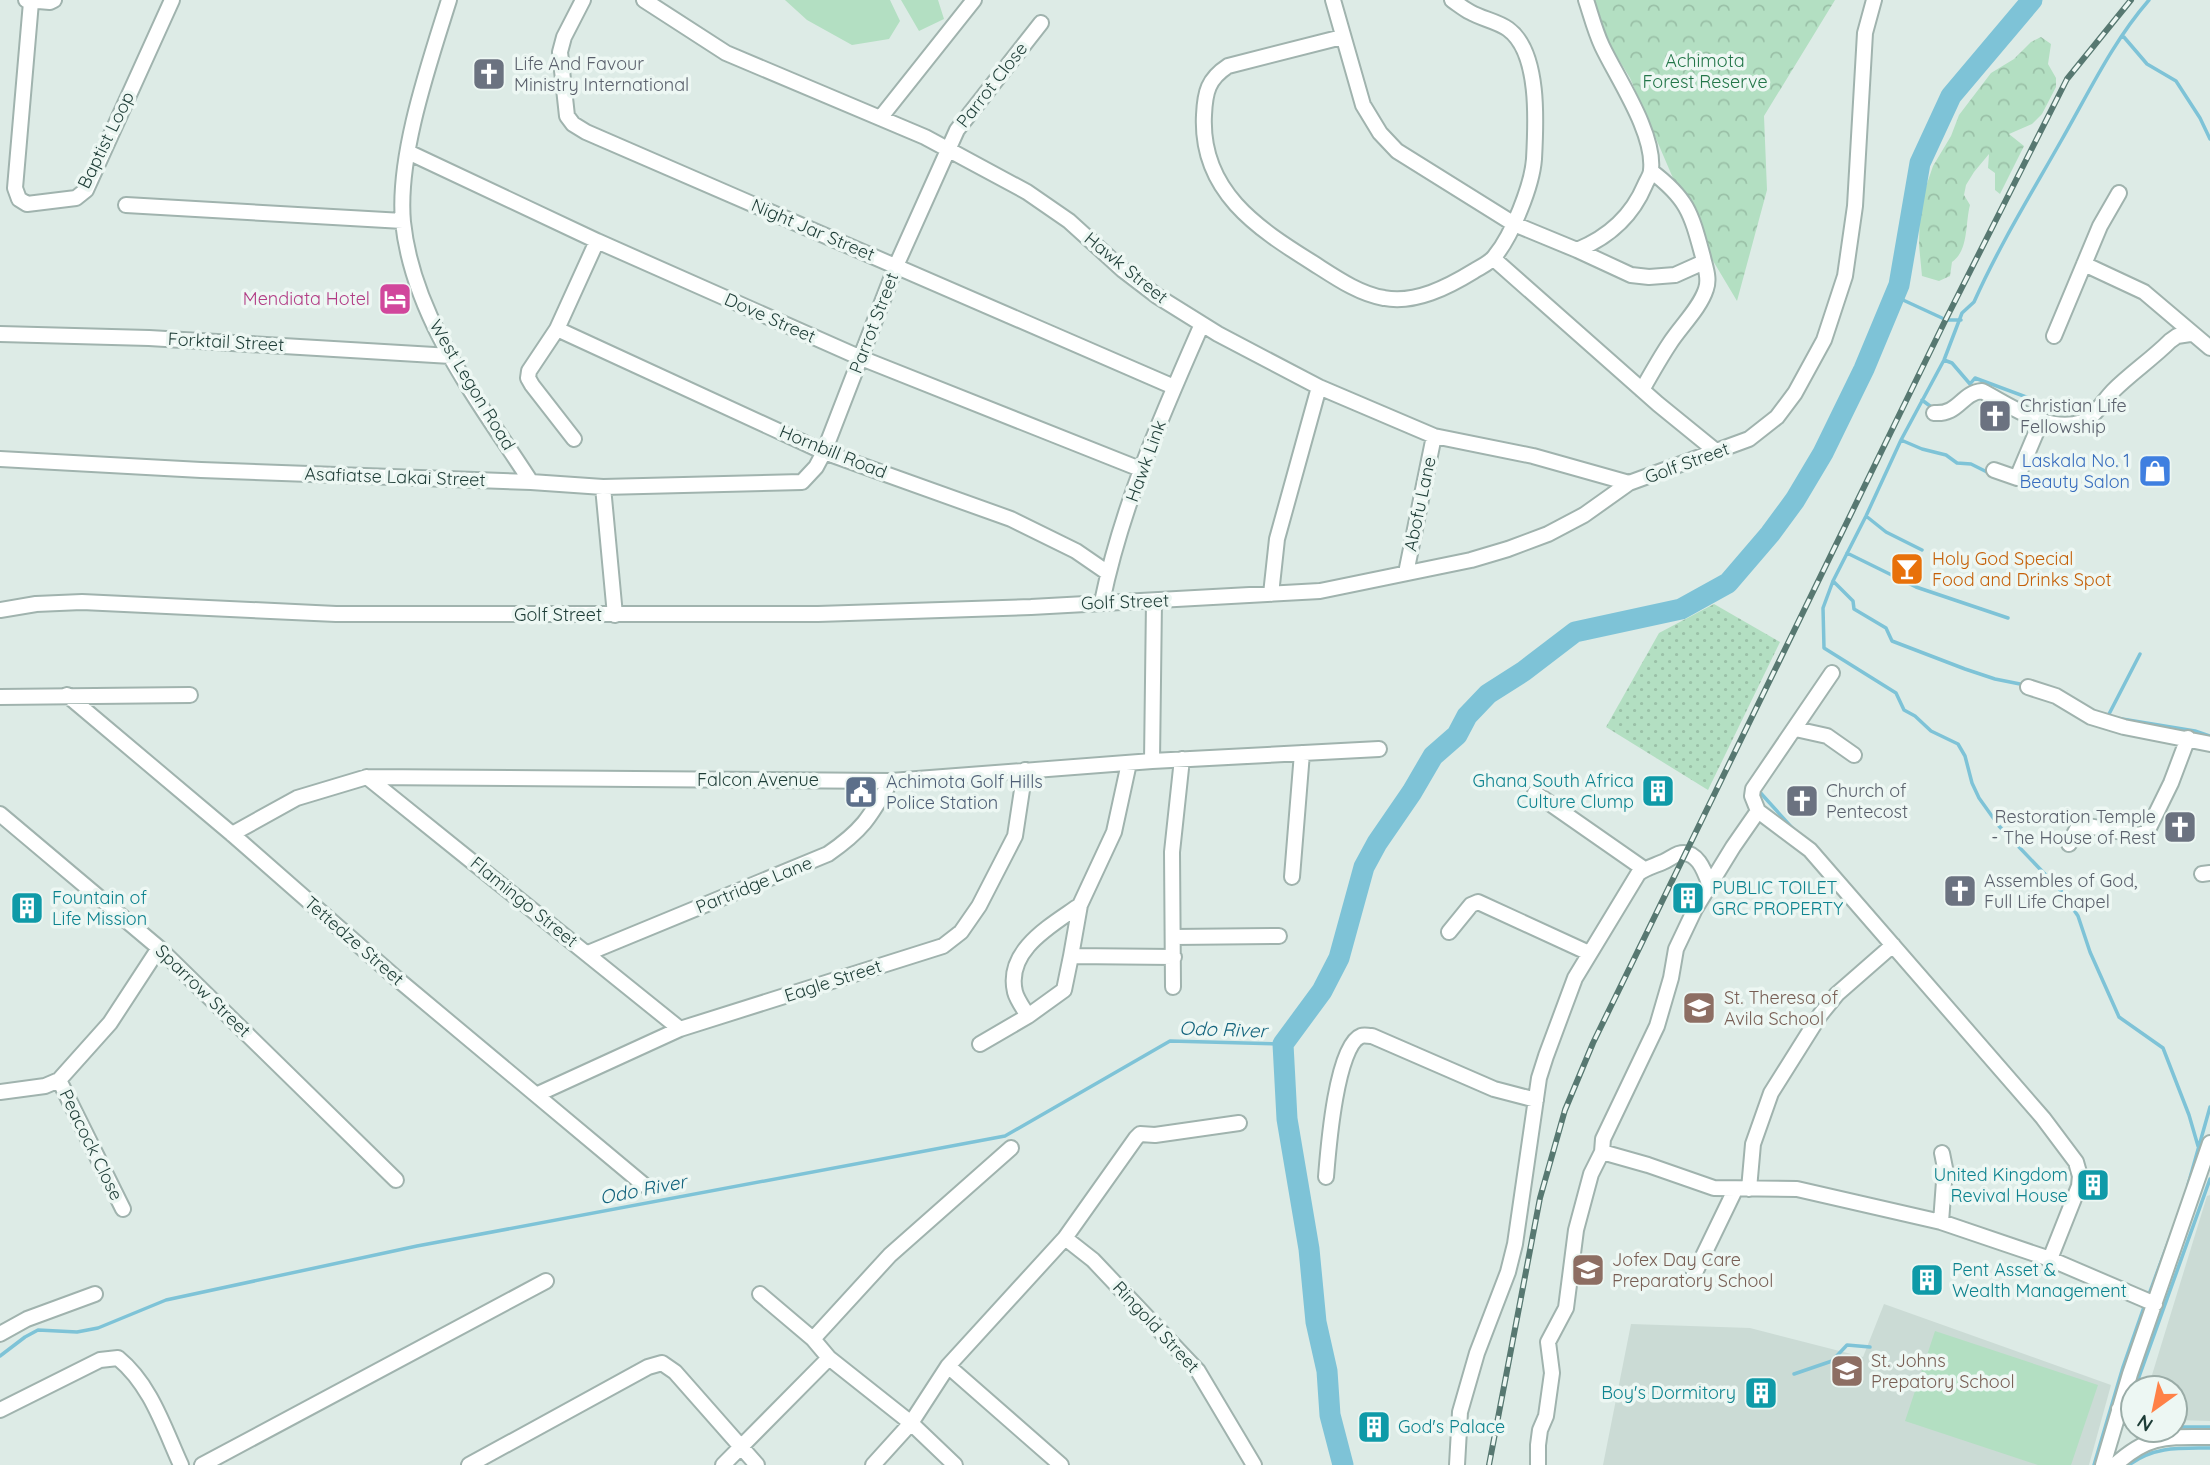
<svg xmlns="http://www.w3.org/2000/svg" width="2210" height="1465" viewBox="0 0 2210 1465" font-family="Quicksand,sans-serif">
  <defs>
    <pattern id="forest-crowns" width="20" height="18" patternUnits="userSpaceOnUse" patternTransform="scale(1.75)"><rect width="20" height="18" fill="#b3dfc2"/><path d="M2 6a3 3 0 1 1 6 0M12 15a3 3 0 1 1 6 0" fill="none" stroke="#9ac0a7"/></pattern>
    <pattern id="park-dots" width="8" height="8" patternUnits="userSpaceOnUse" patternTransform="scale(1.75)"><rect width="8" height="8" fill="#b3dfc2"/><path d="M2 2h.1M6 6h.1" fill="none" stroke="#9ac0a7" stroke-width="1.8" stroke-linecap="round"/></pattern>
  </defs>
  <rect width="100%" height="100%" fill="#ddebe6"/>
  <path fill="#cbdbd5" d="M2210,1195v226l-35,-1v-32h-27l59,-192z
    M1884,1304l227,81 -22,80h-486l28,-141 119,4 113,29z"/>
  <path fill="#b3dfc2" d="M785,0h105l10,21 -11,18 -37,6 -45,-25z
    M901,0h37l6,19 -25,12z
    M1935,1331l163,54 -27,80h-33l-133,-44z"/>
  <path fill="url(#forest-crowns)" d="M1582,0h253l-71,116 3,74 -30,111 -40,-67 -67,-156z
    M2041,37l10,7 -3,20 8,14v9l-14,27 -10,10 -23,10 15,12 -24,48 -5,-4v-17l-7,-5 1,-14 -15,18 -8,13 -2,10 6,10c-5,19 -1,45 -18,57l-2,14 -11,5 -17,-5 -3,-31 1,-41 13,-38 18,-30 8,-21 32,-42 23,-14 17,-17z"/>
  <path fill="url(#park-dots)" d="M1714,604l66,38 -72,148 -102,-63 53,-94z"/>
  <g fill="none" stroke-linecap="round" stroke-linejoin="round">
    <path stroke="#7ec3d7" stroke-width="3.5" d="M2149,0c-36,41 -61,94 -88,141 -30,53 -62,105 -87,161l-12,11 -18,47 -43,80 -35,76 -33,65 -10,27 1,40 72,45 8,17 11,6 16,15 27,13 7,12 7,27 7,15 20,28 62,65 17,25 12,36 29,65 44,31 26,67 9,31
      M2123,36l24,28 29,17 24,37 10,21
      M1899,285l4,15 39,18
      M1947,320h14
      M1944,360l8,3 18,21 5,-6 65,24
      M1922,400l12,9
      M1901,440l21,9 24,6 11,8 14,1 18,9
      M1866,516l20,16 36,18
      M1847,553l69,34 92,31
      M1833,581l20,20 1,8 32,19 6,13 73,28 30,10 30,6
      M2108,716l32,-62
      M2116,718l79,13 15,5
      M1757,789l37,41
      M2188,1185l22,-78
      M2148,1297l24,-65
      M0,1356l25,-19 13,-7 39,2 21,-4 68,-28 251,-54 588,-110 165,-95 113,3
      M1794,1374l38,-13 15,-16 23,2
      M2135,1388l75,-209
      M2175,1427h35
      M2094,1465l29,-98 22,-63
      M2129,1465c25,-19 51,-17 81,-17"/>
    <path stroke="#7ec3d7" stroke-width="21" d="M1343,1465l-13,-50 -3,-44 -11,-49 -7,-73 -22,-130 -4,-75 39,-53 17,-33 25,-91 13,-24 35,-51 21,-36 24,-21 10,-19 21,-22 36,-23 51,-39 106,-23 47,-26 42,-49 25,-34 28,-47 41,-84 35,-84 21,-122 31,-67 81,-96"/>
    <defs>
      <path id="minor" d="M26,0l24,2 4,-2
        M449,0c-20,64 -52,156 -46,222 10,97 77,181 128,260
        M583,0l-19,37 -4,15 7,64 6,8 13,8 588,255
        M644,0l82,53 199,84 102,55 42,29 54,49 34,26 61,38 101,53 115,49 99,20 96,27
        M1333,0l30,105 17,28 17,18 117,73 63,26 54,25 18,2 26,-2 29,-13
        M31,2l-16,186 4,11 8,5 49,-6 10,-8 86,-190
        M1342,37l-114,29c-20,13 -23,26 -24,49 -4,76 53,113 109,148 22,14 46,31 71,35 31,6 64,-11 90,-27 6,-4 16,-8 21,-15 17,-21 37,-70 39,-97 2,-36 6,-107 -26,-130 -11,-8 -26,-10 -38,-17 -6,-3 -12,-8 -18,-12
        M881,117l93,-117
        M408,152l189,89 264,117 279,111
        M126,205l277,16
        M1577,250c32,-13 55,-34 68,-65 2,-5 6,-10 6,-15 4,-37 -34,-92 -49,-124 -7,-15 -11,-31 -16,-46
        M1494,259l164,145 59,48
        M2084,264l60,28 66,56
        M557,329l267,123 187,67 65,32 32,22
        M0,334l149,4 302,18
        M2054,336l46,-110 19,-33
        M1642,390c9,-16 18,-32 28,-47 11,-17 30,-35 36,-54 4,-11 -1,-22 -3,-32 -12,-44 -15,-58 -52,-86
        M1934,413c25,2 27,-20 48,-22 29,15 67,43 100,31 13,-5 22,-22 31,-31 18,-18 39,-32 57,-50l7,-5 13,-2
        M574,439l-42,-54 -4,-7 1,-7 28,-42 40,-88
        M0,459l201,11 330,12 72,5 199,-5 14,-15 8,-15 72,-186 61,-136 84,-107
        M1994,470l23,8 24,-57
        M603,487l12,128
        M1406,573l28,-137
        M1271,594l6,-55 42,-152
        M1102,602c20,-97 60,-187 100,-278
        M0,610l36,-6 46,-2 254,12h482l213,-7 289,-16 151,-31 37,-11 40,-15 36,-19 45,-32 120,-44 28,-22 18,-24 29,-53 21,-64 10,-70 10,-173 9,-33
        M1832,673l-79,116 -1,7 6,15 52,39 233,268 33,44 4,14 -1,10 -29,73
        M2028,687l28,9 35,21 33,10 86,17
        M67,695l165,139 163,143 249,208
        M0,697l190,-2
        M1796,726l4,4 27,6 27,19
        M1152,761l2,-160
        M1129,763l-15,69 -34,73 -9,51 103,1
        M367,777l313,252
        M1535,793l109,76
        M0,814l159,134 237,232
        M232,834l65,-36 70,-21 524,4 261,-20 227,-12
        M2069,844l9,-17 4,-2 57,10 8,-3 24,-49 17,-45
        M2202,874l8,-1
        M1292,877l10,-124
        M1449,932l22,-27 7,-3 111,51
        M1174,937l105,-1
        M588,953l240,-99c35,-24 42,-37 63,-73
        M1173,987l-1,-135 10,-93
        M1028,1016l36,-26 7,-34
        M980,1044l48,-28c-4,-7 -11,-16 -13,-24 -10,-42 37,-67 65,-87
        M59,1080l64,129
        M0,1092l45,-6 14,-6 51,-57 49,-75
        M538,1094l142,-65 263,-83 18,-14 18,-26 36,-70 10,-66
        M1602,1152l46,13 66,23 83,1 144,33 109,37 105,45
        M1326,1177c2,-25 10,-132 35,-141 3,-1 7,0 11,0l122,53 42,11
        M1749,1189l4,-45 18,-51 49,-78 17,-21 56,-49
        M1941,1222l4,-54 -3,-15
        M1065,1238l28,22 105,111 56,94
        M1691,1281l44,-91
        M760,1294l53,45 16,19 82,65 44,42
        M0,1334l27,-15 68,-25
        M813,1339l77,-84 121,-107
        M948,1366l113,99
        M2119,1409l14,12
        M0,1410l100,-50 18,-2c33,27 46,70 63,107
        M202,1465l344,-184
        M469,1465l179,-98 14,-4 13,9 82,93
        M723,1465l106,-107
        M873,1465l38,-42 37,-57 117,-128 71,-100 4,-4 15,1 84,-12
        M1457,1465l3,-53 17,-59 31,-81 7,-28 24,-166 7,-22 29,-78 63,-104c7,-6 16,-8 25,-12 5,-2 10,-6 15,-8 19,-6 27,18 32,32
        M1538,1465v-20l2,-15 6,-14 6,-43 -4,-31 18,-34 10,-78 15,-56 11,-22 1,-13 54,-113 14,-48 5,-29 19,-40 38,-62 25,-36
        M2103,1465l27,-91 80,-231
        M2115,1465c34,-31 52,-28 95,-28"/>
    </defs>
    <use href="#minor" stroke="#a0b3ae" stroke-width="18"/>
    <use href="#minor" stroke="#fff" stroke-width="14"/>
    <defs>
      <path id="rail" d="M1489,1465l51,-267 25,-88 28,-67 352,-722 122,-242 64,-79"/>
    </defs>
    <use href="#rail" stroke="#577871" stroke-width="6"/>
    <use href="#rail" stroke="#edf7f3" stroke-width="3.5" stroke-dasharray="10" stroke-linecap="butt"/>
  </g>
  <defs>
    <symbol id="church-square" viewBox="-11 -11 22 22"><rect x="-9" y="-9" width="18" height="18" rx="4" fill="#6b7280" stroke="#edf7f3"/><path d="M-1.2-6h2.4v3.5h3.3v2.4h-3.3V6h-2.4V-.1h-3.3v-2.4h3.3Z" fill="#fff"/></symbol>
    <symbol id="hotel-square" viewBox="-11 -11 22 22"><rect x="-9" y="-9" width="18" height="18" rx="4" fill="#d1479c" stroke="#edf7f3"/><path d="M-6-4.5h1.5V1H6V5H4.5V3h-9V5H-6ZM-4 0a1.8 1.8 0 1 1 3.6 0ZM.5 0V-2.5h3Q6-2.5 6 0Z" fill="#fff"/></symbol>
    <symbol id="shop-square" viewBox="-11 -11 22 22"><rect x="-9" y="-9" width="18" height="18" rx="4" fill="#3f7fe0" stroke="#edf7f3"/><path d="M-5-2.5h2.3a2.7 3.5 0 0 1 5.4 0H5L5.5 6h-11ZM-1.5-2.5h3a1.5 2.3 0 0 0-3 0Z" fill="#fff"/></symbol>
    <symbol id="bar-square" viewBox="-11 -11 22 22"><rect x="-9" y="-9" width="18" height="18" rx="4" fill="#e8710a" stroke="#edf7f3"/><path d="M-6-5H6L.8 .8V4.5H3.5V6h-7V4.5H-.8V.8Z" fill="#fff"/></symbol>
    <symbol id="building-square" viewBox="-11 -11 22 22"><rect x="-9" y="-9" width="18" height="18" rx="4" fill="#0f9aa8" stroke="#edf7f3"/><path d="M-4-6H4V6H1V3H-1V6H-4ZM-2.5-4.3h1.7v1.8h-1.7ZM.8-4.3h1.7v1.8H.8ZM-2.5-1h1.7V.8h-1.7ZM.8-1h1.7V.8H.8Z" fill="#fff"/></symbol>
    <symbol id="civic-square" viewBox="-11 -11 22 22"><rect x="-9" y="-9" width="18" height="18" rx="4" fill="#5c6f8a" stroke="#edf7f3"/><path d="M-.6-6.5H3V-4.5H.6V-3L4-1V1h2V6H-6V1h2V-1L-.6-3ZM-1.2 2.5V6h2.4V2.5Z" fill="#fff"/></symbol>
    <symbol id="school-square" viewBox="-11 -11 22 22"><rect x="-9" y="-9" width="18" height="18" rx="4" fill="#8d6e63" stroke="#edf7f3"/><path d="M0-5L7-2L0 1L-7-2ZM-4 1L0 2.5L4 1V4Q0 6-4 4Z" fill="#fff"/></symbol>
  </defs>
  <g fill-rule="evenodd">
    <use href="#church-square" x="470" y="55" width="38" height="38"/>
    <use href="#hotel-square" x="376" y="280" width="38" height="38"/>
    <use href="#church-square" x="1976" y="397" width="38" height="38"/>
    <use href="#shop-square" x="2136" y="452" width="38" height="38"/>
    <use href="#bar-square" x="1888" y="550" width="38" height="38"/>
    <use href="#building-square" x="1639" y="772" width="38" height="38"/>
    <use href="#civic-square" x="842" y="773" width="38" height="38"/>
    <use href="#church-square" x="1783" y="782" width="38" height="38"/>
    <use href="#church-square" x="2161" y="808" width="38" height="38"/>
    <use href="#church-square" x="1941" y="872" width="38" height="38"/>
    <use href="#building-square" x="1669" y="879" width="38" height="38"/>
    <use href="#building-square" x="8" y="889" width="38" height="38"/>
    <use href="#school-square" x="1680" y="989" width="38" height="38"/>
    <use href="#building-square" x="2074" y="1166" width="38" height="38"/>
    <use href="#school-square" x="1569" y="1251" width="38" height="38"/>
    <use href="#building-square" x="1908" y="1261" width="38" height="38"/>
    <use href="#school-square" x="1828" y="1352" width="38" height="38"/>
    <use href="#building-square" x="1742" y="1374" width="38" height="38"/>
    <use href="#building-square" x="1355" y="1408" width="38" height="38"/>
  </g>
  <g text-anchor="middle" stroke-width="7" stroke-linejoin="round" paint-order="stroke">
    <g font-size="18" fill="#237649" stroke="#edf7f3">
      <text x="1705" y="67">Achimota<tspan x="1705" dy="21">Forest Reserve</tspan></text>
    </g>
    <g font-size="18" fill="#5b616d" stroke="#edf7f3" text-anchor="start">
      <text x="514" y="70">Life And Favour<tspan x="514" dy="21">Ministry International</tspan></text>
      <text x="2020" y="412">Christian Life<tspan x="2020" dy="21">Fellowship</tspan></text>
      <text x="1826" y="797">Church of<tspan x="1826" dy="21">Pentecost</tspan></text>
      <text x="2156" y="823" text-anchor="end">Restoration Temple<tspan x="2156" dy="21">- The House of Rest</tspan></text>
      <text x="1984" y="887">Assembles of God,<tspan x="1984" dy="21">Full Life Chapel</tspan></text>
    </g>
    <g font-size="18" fill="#1d3c36" stroke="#edf7f3">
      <text transform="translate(992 85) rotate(-52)" y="6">Parrot Close</text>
      <text transform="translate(106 140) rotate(-64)" y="6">Baptist Loop</text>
      <text transform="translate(813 230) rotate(23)" y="6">Night Jar Street</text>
      <text transform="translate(1126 268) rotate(39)" y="6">Hawk Street</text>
      <text transform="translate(770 318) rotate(24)" y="6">Dove Street</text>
      <text transform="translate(874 323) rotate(-69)" y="6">Parrot Street</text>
      <text transform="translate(226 342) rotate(3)" y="6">Forktail Street</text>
      <text transform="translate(472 385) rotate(59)" y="6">West Legon Road</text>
      <text transform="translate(833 452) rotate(22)" y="6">Hornbill Road</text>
      <text transform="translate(1146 461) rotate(-70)" y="6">Hawk Link</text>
      <text transform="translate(1687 463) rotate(-20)" y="6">Golf Street</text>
      <text transform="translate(395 477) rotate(2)" y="6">Asafiatse Lakai Street</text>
      <text transform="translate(1420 504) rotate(-78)" y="6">Abofu Lane</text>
      <text transform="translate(1125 602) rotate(-2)" y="6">Golf Street</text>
      <text x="558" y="621">Golf Street</text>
      <text x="758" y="786">Falcon Avenue</text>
      <text transform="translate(754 885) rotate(-22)" y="6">Partridge Lane</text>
      <text transform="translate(524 902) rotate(39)" y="6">Flamingo Street</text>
      <text transform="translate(354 941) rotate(41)" y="6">Tettedze Street</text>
      <text transform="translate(833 981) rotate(-18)" y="6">Eagle Street</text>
      <text transform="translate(203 991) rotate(44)" y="6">Sparrow Street</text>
      <text transform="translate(91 1145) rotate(64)" y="6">Peacock Close</text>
      <text transform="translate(1156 1327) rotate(47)" y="6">Ringold Street</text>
    </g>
    <g font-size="18" fill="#b23c85" stroke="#edf7f3" text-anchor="end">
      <text x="370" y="305">Mendiata Hotel</text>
    </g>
    <g font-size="18" fill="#366cbe" stroke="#edf7f3" text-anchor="end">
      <text x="2130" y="467">Laskala No. 1<tspan x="2130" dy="21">Beauty Salon</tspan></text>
    </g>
    <g font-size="18" fill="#c56008" stroke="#edf7f3" text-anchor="start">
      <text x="1932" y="565">Holy God Special<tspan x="1932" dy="21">Food and Drinks Spot</tspan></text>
    </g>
    <g font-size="18" fill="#0d838f" stroke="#edf7f3" text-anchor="start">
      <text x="1634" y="787" text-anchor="end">Ghana South Africa<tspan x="1634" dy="21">Culture Clump</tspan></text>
      <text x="1712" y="894">PUBLIC TOILET<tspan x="1712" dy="21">GRC PROPERTY</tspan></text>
      <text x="52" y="904">Fountain of<tspan x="52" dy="21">Life Mission</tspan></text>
      <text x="2068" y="1181" text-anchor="end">United Kingdom<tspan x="2068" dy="21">Revival House</tspan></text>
      <text x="1952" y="1276">Pent Asset &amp;<tspan x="1952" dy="21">Wealth Management</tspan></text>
      <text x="1736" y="1399" text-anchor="end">Boy's Dormitory</text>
      <text x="1398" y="1433">God's Palace</text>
    </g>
    <g font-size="18" fill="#4e5e75" stroke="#edf7f3" text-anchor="start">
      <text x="886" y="788">Achimota Golf Hills<tspan x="886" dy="21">Police Station</tspan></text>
    </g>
    <g font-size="18" fill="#785e54" stroke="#edf7f3" text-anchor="start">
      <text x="1724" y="1004">St. Theresa of<tspan x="1724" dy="21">Avila School</tspan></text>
      <text x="1612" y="1266">Jofex Day Care<tspan x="1612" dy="21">Preparatory School</tspan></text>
      <text x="1871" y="1367">St. Johns<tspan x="1871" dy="21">Prepatory School</tspan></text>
    </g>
    <g font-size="19" font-style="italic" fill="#12637d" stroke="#edf7f3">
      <text transform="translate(1223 1029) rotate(2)" y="7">Odo River</text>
      <text transform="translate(643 1189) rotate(-11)" y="7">Odo River</text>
    </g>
  </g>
  <g transform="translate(2154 1409) rotate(213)"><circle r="33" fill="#edf7f3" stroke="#9aaca7" stroke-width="2"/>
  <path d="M0-5L12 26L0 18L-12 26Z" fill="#ff8147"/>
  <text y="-10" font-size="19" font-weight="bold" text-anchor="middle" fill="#1d3c36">N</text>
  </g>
</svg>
